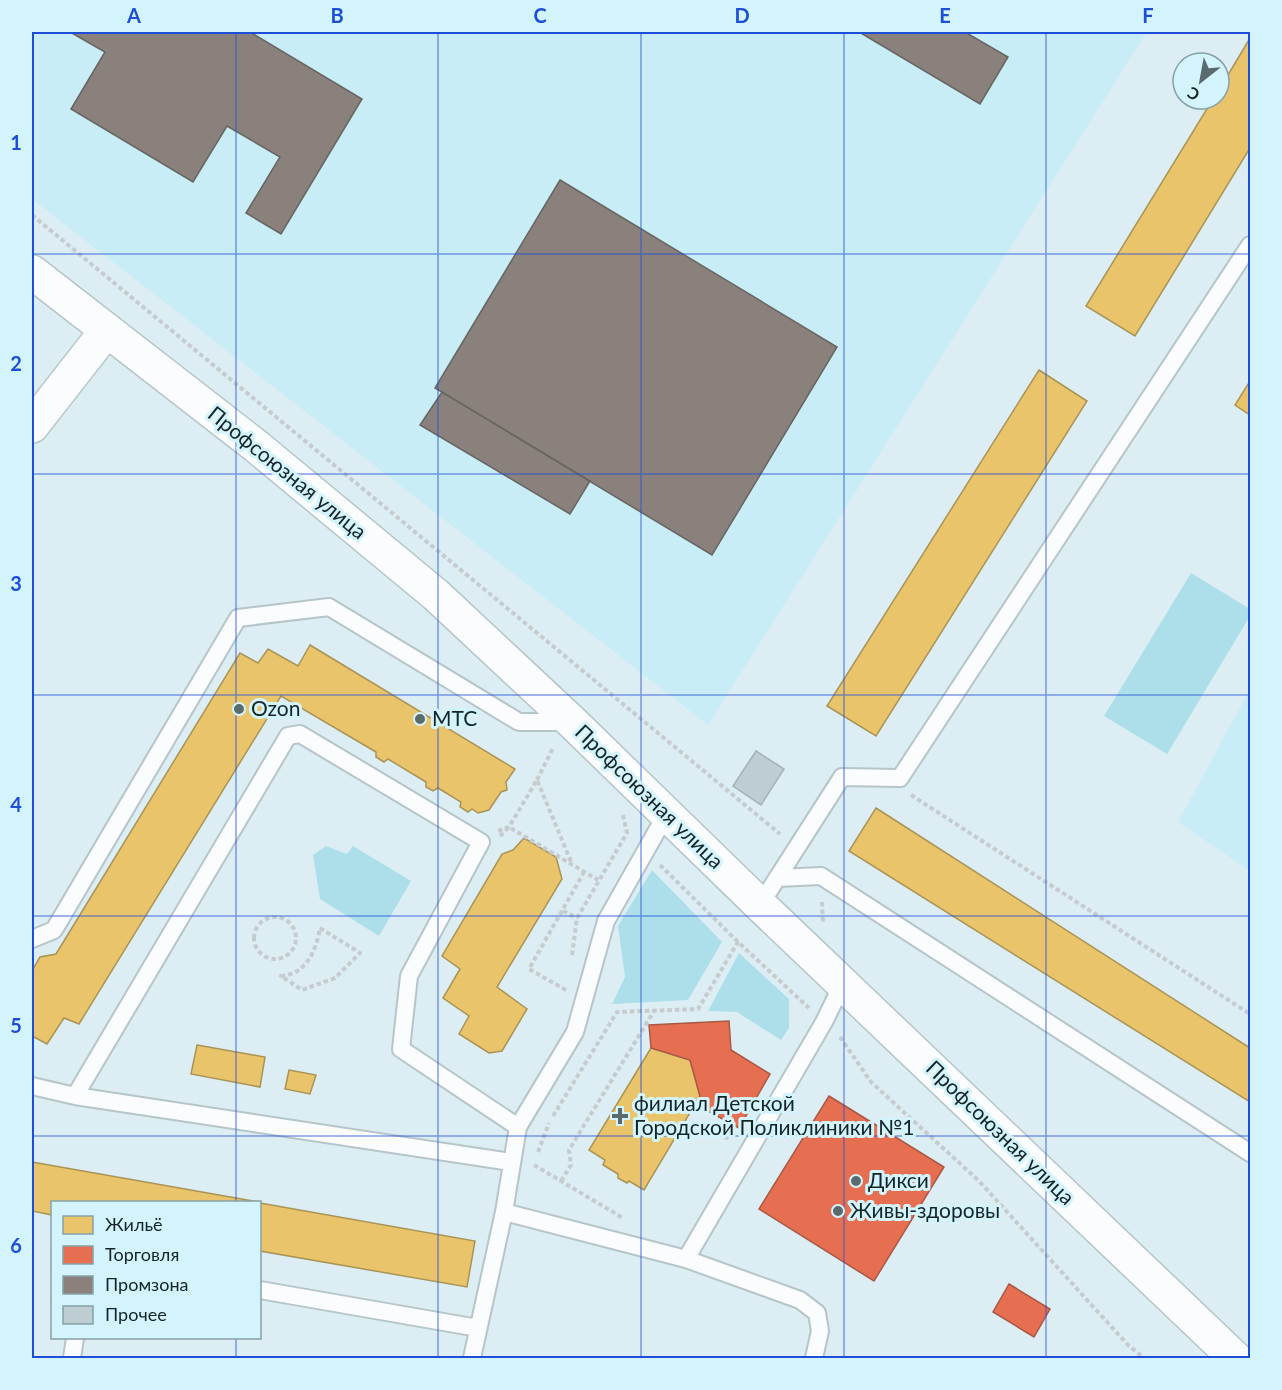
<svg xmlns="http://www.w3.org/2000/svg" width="1282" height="1390" viewBox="0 0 1282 1390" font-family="Lato,sans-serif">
  <rect width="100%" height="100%" fill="#dceef3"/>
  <path fill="#c9edf7" d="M32,32h1115l-439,693 -676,-526z
    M1250,689v182l-72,-49z"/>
  <path fill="#addfea" d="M1191,573l59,36v7l-83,138 -63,-38z
    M326,846l21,8 6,-8 58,35 -32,55 -59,-37 -7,-44z
    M652,870l70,72 -34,58 -76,4 13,-27 -7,-51z
    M739,953l50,46v29l-8,12 -44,-28 -29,-1z"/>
  <path fill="#e9c46a" stroke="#a99456" stroke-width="1.5" d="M1250,38v110l-115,188 -49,-30 127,-207h6v-9z
    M1039,370l48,31 -211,335 -49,-30z
    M1250,381v34l-15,-10z
    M310,645l205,124 -9,13 1,8 -6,2 -12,18 -11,3 -6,-4 -4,3 -8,-5 1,-5 -23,-14 -5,3 -7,-4v-5l-38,-23 -4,3 -8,-5v-5l-95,-56 -202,328 -15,-6 -17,26 -15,-8v-65l8,-14 16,-3 184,-301 18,10 10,-14 30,17z
    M876,808l374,240v54l-401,-251z
    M524,838l32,19 6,22 -65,108 30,22 -25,42 -13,2 -30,-19 10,-18 -26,-18 17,-29 -18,-13 60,-102 11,-4z
    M197,1045l68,12 -5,30 -69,-13z
    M651,1048l39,12 10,36 -56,94 -15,-9 -2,2 -9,-5v-4l-15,-9 2,-5 -16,-10z
    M289,1070l27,5 -6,19 -25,-5z
    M32,1162l227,40h-207v13l-20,-4z
    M260,1203l215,38 -8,46 -207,-36z"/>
  <path fill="#e76f51" stroke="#a85844" stroke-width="1.5" d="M729,1021l2,29 39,24 -31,54 -44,-24 5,-8 -10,-36 -39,-12 -2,-23z
    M829,1096l115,71 -70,114 -115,-72z
    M1009,1284l41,25 -16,28 -41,-25z"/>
  <path fill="#8a817c" stroke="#676562" stroke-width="1.5" d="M70,32h180l112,67 -81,135 -35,-21 34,-56 -53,-31 -34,56 -122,-73 34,-57z
    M859,32h106l43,25 -28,47z
    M560,180l277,167 -125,208 -277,-167z
    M442,392l148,89 -20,33 -150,-89z"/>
  <path fill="#bdcdd1" stroke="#a2b2b5" stroke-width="1.5" d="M756,751l28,18 -23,36 -28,-19z"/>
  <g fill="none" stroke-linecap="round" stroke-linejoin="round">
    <defs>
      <path id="service" d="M777,878l44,-2 429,277
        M760,905l82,-128 58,1 350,-533
        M32,939l22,-9 184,-312 91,-11 190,115h51
        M32,1086l43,10 213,-360 12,-2 181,108 -72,134 -8,73 117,78
        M75,1096l436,66
        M504,1212l182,47 114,41 17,13 3,18 -6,27
        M686,1259l138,-237 19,-39
        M260,1290l218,38
        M72,1358l3,-20
        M472,1358l32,-146 14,-85 57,-95 31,-111 61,-108"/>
      <path id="minor" d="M32,426l75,-96"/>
      <path id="secondary" d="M32,272l224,174 180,149 136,127 188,183 475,453"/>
    </defs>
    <use href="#service" stroke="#b5c5c9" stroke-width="20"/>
    <use href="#minor" stroke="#b5c5c9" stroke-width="36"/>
    <use href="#secondary" stroke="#b5c5c9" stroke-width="36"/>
    <path stroke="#c6ccce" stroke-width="4" stroke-dasharray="4.5 3" stroke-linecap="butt" d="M32,215l748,619
      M537,780l16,-32
      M911,795l339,219
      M498,831l11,-4 28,-47 35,84
      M500,836l9,-9 89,53
      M660,865l78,77 71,66
      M822,902l1,22
      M563,911l14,7
      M254 938a21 21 0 1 1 42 0a21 21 0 1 1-42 0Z
      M320,928l40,25 -25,25 -33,12 -21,-14c26,-2 35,-26 39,-48z
      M572,955l5,-37 50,-85 -4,-18
      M566,990l-37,-21 55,-97
      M840,1037l31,45 108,99 149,164 16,13
      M553,1116l64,-104 81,-3 40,-67
      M712,1128l18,12
      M538,1152l11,-29
      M534,1165l89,53
      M561,1181l10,-16 -2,-15 85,-139"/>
    <use href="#service" stroke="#fafcfd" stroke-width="16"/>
    <use href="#minor" stroke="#fafcfd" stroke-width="33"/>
    <use href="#secondary" stroke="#fafcfd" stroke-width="33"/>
  </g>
  <path fill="none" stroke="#1d4ed8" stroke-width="1.5" stroke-opacity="0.55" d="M236,32v1170M438,32v1326M641,32v1326M844,32v1326M1046,32v1326M32,254h1218M32,474h1218M32,695h1218M32,916h1218M32,1136h1218M236,1338v20"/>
  <g fill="#5a6b6e" stroke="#d3f4fc" stroke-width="2">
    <circle cx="239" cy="709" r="6"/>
    <circle cx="420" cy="719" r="6"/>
    <path d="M617 1107h6v6h6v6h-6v6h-6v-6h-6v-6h6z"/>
    <circle cx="856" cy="1181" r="6"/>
    <circle cx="838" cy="1211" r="6"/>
  </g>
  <g text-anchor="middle" stroke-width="6" stroke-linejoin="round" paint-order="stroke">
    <g font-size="21" fill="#142427" stroke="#d3f4fc">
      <text transform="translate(287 473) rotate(39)" y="7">Профсоюзная улица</text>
      <text transform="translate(649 797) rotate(44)" y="7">Профсоюзная улица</text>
      <text transform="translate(1000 1133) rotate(44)" y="7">Профсоюзная улица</text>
    </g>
    <g font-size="21" fill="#142427" stroke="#d3f4fc" text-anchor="start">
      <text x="251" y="716">Ozon</text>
      <text x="432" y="726">МТС</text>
      <text x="634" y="1111">филиал Детской<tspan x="634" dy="24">Городской Поликлиники №1</tspan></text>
      <text x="868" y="1188">Дикси</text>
      <text x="850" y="1218">Живы-здоровы</text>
    </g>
  </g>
  <rect width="1282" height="1390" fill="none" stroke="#d3f4fc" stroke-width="66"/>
  <rect x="51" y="1201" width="210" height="138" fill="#d3f4fc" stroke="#87a1a7" stroke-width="1.5"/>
  <rect x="63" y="1216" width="30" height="18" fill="#e9c46a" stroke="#87a1a7" stroke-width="1.5"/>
  <text x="105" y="1231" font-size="18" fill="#142427">Жильё</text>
  <rect x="63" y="1246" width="30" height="18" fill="#e76f51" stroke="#87a1a7" stroke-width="1.5"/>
  <text x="105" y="1261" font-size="18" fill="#142427">Торговля</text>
  <rect x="63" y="1276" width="30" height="18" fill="#8a817c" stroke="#87a1a7" stroke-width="1.5"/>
  <text x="105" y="1291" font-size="18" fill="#142427">Промзона</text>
  <rect x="63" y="1306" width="30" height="18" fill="#bdcdd1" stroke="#87a1a7" stroke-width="1.5"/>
  <text x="105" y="1321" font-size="18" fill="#142427">Прочее</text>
  <g transform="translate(1201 81) rotate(211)"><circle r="28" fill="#d3f4fc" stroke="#87a1a7" stroke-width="1.5"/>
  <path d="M0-4.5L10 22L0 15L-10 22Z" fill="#5a6b6e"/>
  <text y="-9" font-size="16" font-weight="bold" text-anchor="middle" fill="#142427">С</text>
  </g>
  <rect x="33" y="33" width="1216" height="1324" fill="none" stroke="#1d4ed8" stroke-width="2"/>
  <g font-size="20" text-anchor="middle" font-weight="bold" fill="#1d4ed8">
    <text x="134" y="23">A</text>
    <text x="337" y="23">B</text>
    <text x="540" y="23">C</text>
    <text x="742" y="23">D</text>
    <text x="945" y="23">E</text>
    <text x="1148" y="23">F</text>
    <text x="16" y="150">1</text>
    <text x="16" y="371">2</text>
    <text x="16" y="591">3</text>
    <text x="16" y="812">4</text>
    <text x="16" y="1033">5</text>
    <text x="16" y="1253">6</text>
  </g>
</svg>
